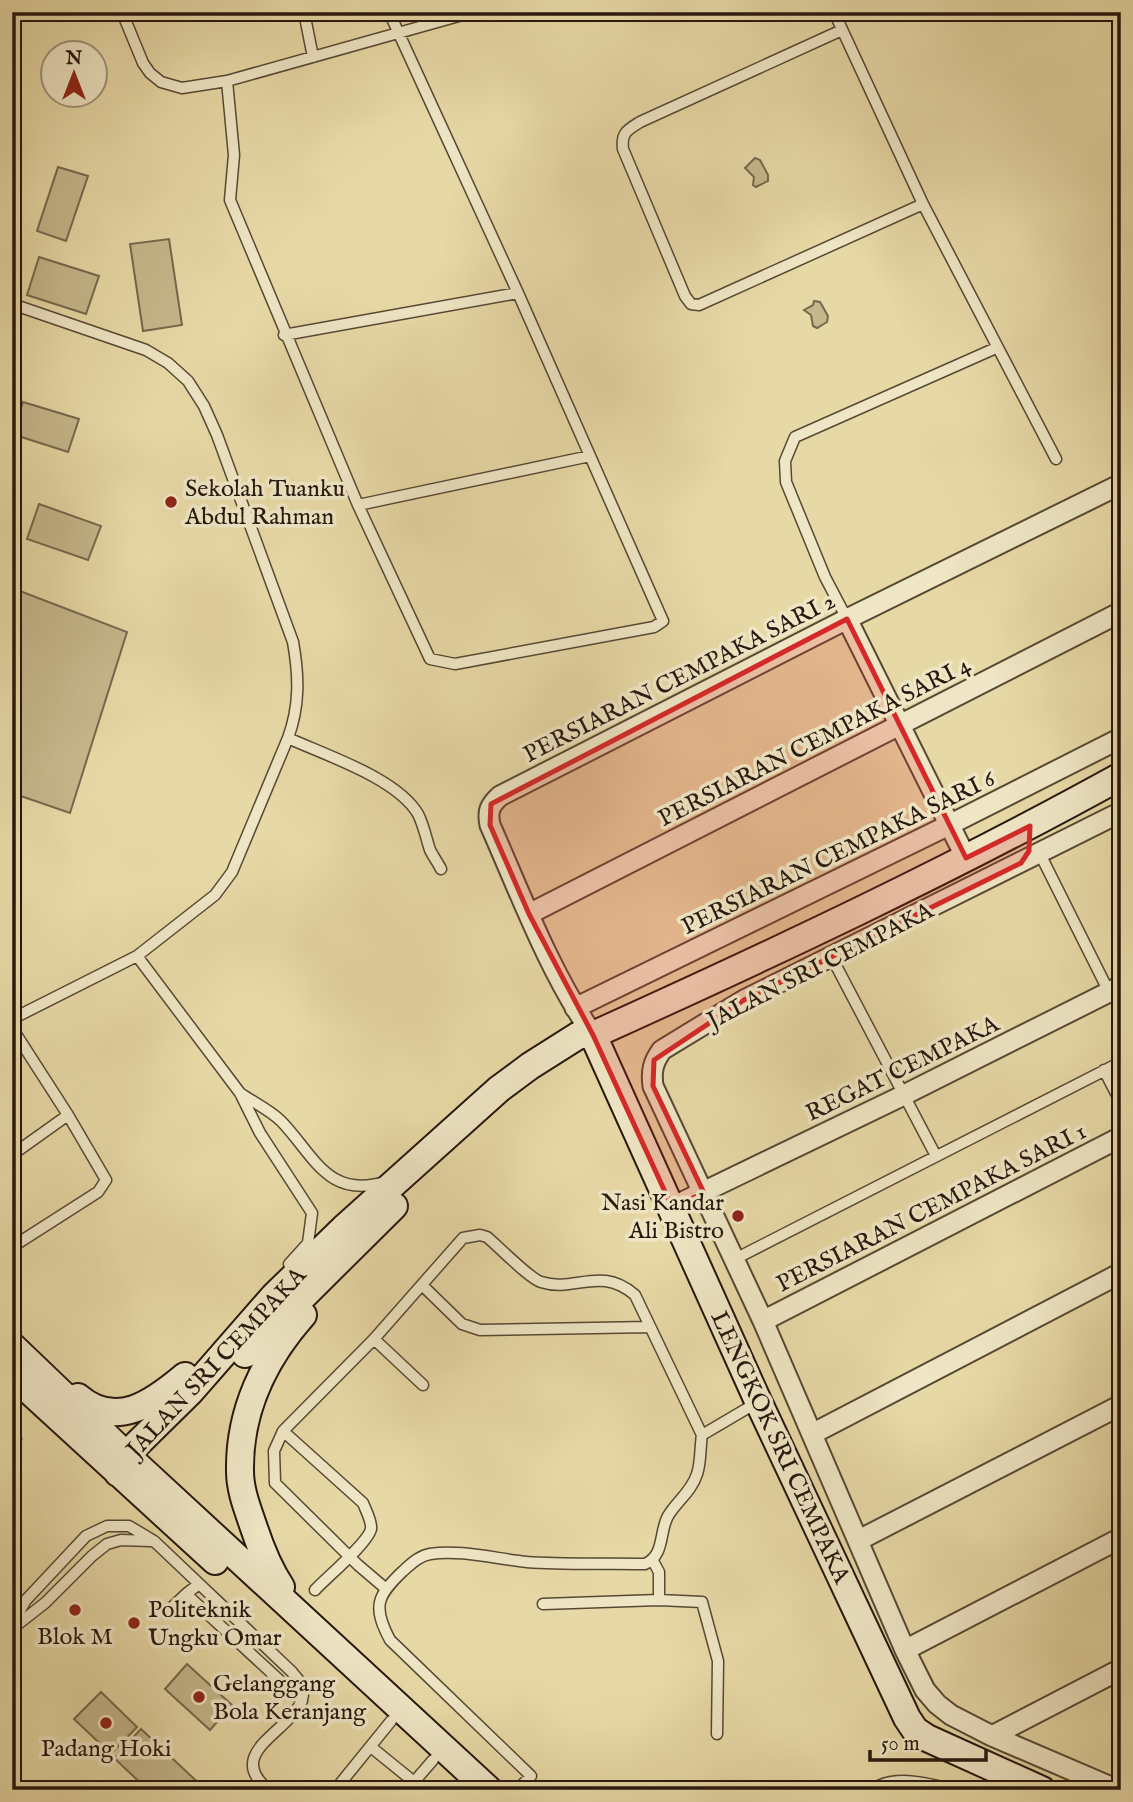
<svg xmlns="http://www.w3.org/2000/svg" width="1133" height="1802" viewBox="0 0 1133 1802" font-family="'IM FELL English',serif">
  <rect width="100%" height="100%" fill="#e7d9a6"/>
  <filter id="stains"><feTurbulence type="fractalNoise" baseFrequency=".00286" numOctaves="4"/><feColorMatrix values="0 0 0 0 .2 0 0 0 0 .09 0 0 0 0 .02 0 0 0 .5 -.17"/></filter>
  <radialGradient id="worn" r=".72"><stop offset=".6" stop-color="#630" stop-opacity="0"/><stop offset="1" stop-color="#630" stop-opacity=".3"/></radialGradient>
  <path fill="#c6b88c" stroke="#76684d" stroke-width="2" d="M755,158l5,2 8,15v6l-12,6 -3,-2 1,-8 -9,-9z
    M58,167l30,9 -22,65 -29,-10z
    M169,239l13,86 -39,6 -13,-87z
    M39,257l60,19 -13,38 -59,-19z
    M814,301l6,1 8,14 -1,6 -10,6 -4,-2 -2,-11 -7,-5 9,-5z
    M23,402l56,17 -11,33 -56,-18z
    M39,504l62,22 -13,34 -61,-21z
    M12,588l115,44 -57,181 -58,-20z
    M187,1664l45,41 -22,25 -45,-41z
    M101,1692l36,35 -26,27 -37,-35z
    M141,1729l65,61h-58l-34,-32z"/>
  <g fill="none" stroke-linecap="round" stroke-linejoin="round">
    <defs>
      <path id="lane" d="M122,12l21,51 7,10 11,9 21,6 45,-7 246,-69
        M304,12l9,45
        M834,12l89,192 133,255
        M842,30l-202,92c-13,8 -19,11 -17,27l62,147 6,8 8,1 224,-101
        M227,81l7,74 -4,45 128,305 72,154 25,5 199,-37 9,-6 -145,-328 -129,-281
        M12,304l134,46 22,13 20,18 16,25 13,29 76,207c6,34 7,63 -5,96l-56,134 -17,23 -78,61 -125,63
        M284,335l234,-42
        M358,505l232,-49
        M847,619l-22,-42 -39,-95 -1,-21 10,-24 201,-89
        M288,738c37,17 109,40 130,76 6,12 8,24 12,36 3,6 8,13 11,19
        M1040,854l69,138
        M137,956l103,137 20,40 52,80 -4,30 -19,21
        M832,958l104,198
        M12,1028l56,87 38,65 -8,12 -86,55
        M1104,1070l17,33
        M240,1093c13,9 30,17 41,28 33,34 46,78 104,61
        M12,1155l56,-40
        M735,1259l386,-197
        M422,1285l40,39 18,6 170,-3
        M374,1339l49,46
        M283,1431l80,72c3,8 9,18 8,26 -3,14 -45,49 -56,61
        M12,1443l4,-4
        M653,1561l6,11v28
        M199,1584l-13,10 116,107
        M385,1588l-27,-23 -83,-82 -1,-32 9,-20 91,-92 89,-101 17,-3 7,2c11,9 43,42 54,45 34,11 59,-17 94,13l67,140
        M543,1604l116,-4 43,2 16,59 -1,73
        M166,1613l20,-19
        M12,1624l14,-24 60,-64 21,-10h22l25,15 138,131c3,4 8,9 10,13 13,40 -87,62 -33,105
        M13,1628l32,-25 47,-47 15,-12 14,-4 29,1
        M371,1747l43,35
        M335,1790l56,-69
        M407,1790l26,-30
        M517,1790l14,-14 -141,-136c-18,-34 -13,-44 13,-69 9,-8 16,-15 27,-17 29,-5 67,5 97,8 39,3 79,1 118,2 20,-9 14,-32 23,-48 8,-14 24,-25 29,-42 4,-11 3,-27 5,-39l56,-33
        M871,1790c23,-16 57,-7 82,0"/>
      <path id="street" d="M847,619l119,239
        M529,914l592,-302
        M575,1008l374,-183 172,-87
        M593,1035c-44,-64 -72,-140 -103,-210 -3,-14 0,-20 10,-29l347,-177 274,-135
        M672,1207l232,-112 217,-109
        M763,1321l358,-184
        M812,1434l309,-161
        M859,1540l262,-135
        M905,1650l216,-112
        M992,1736l129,-67
        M1118,1790l-126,-54 -41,-21 -14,-11 -12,-14 -20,-40 -142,-329 -110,-235c-2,-15 0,-24 9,-36l82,-50 377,-188"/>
      <path id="secondary" d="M593,1035l165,366 149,317 8,12 12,8 115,52
        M12,1346l114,109 363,335
        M245,1354l149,-148
        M12,1375l203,186
        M78,1397c38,33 75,6 107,-21
        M118,1473l8,-18 65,-64 83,-95 69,-67 156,-140 31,-23 49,-31h14c179,-81 356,-164 528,-259
        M281,1587c-12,-18 -20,-38 -27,-59 -6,-18 -14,-37 -14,-57 -1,-59 24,-112 63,-156"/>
    </defs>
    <use href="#lane" stroke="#574834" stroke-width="13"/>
    <use href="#street" stroke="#574834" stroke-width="23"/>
    <use href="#secondary" stroke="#27170e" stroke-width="30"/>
    <use href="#lane" stroke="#efe6c5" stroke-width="10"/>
    <use href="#street" stroke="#efe6c5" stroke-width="19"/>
    <use href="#secondary" stroke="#efe6c5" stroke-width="26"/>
  </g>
  <path fill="#d62828" fill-opacity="0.2" stroke="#d62828" stroke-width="5" stroke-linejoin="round" d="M847,619l119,239 64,-32 -1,25 -8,12 -277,137 -90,60 -1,26 51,107 -32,14 -79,-172 -64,-121 -39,-89 1,-21z"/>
  <g fill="#8f2418" stroke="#efe6c5" stroke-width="2.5">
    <circle cx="171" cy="502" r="7"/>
    <circle cx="738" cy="1216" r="7"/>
    <circle cx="75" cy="1610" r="7"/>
    <circle cx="134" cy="1623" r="7"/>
    <circle cx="199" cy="1697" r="7"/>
    <circle cx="106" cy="1723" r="7"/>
  </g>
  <g text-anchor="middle" stroke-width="7" stroke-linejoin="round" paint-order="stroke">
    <g font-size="24" fill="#27170e" stroke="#efe6c5" text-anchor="start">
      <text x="185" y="496">Sekolah Tuanku<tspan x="185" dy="28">Abdul Rahman</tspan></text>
      <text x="724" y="1210" text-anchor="end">Nasi Kandar<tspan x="724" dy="28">Ali Bistro</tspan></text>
      <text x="148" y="1617">Politeknik<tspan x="148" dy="28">Ungku Omar</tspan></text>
      <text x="75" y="1644" text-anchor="middle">Blok M</text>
      <text x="213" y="1691">Gelanggang<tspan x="213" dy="28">Bola Keranjang</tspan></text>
      <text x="106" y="1756" text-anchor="middle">Padang Hoki</text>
    </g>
    <g font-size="24" fill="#27170e" stroke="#efe6c5">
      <text transform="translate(679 677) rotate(-27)" y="8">PERSIARAN CEMPAKA SARI 2</text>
      <text transform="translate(814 741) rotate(-27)" y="8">PERSIARAN CEMPAKA SARI 4</text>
      <text transform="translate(838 852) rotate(-26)" y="8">PERSIARAN CEMPAKA SARI 6</text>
      <text transform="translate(820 965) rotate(-27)" y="8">JALAN SRI CEMPAKA</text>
      <text transform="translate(902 1068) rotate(-26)" y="8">REGAT CEMPAKA</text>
      <text transform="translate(931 1207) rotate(-27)" y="8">PERSIARAN CEMPAKA SARI 1</text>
      <text transform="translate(216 1362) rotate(-47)" y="8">JALAN SRI CEMPAKA</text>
      <text transform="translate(781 1447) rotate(65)" y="8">LENGKOK SRI CEMPAKA</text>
    </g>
  </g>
  <rect width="1133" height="1802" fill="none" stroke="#e7d9a6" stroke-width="42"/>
  <rect x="14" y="14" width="1105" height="1774" fill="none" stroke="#27170e" stroke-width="3.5"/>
  <rect x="21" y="21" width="1091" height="1760" fill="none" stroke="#27170e" stroke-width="2"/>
  <g transform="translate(74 74)"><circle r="33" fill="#efe6c5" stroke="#9f937c" stroke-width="2"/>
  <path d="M0-5L12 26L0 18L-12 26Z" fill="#8f2418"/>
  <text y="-10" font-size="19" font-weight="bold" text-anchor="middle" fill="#27170e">N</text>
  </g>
  <path d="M870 1750v10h116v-10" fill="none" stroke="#27170e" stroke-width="3.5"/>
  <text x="881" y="1750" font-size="21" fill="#27170e" stroke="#efe6c5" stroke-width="5" paint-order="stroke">50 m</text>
  <rect width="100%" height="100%" filter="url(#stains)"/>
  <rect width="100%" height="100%" fill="url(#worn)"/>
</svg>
